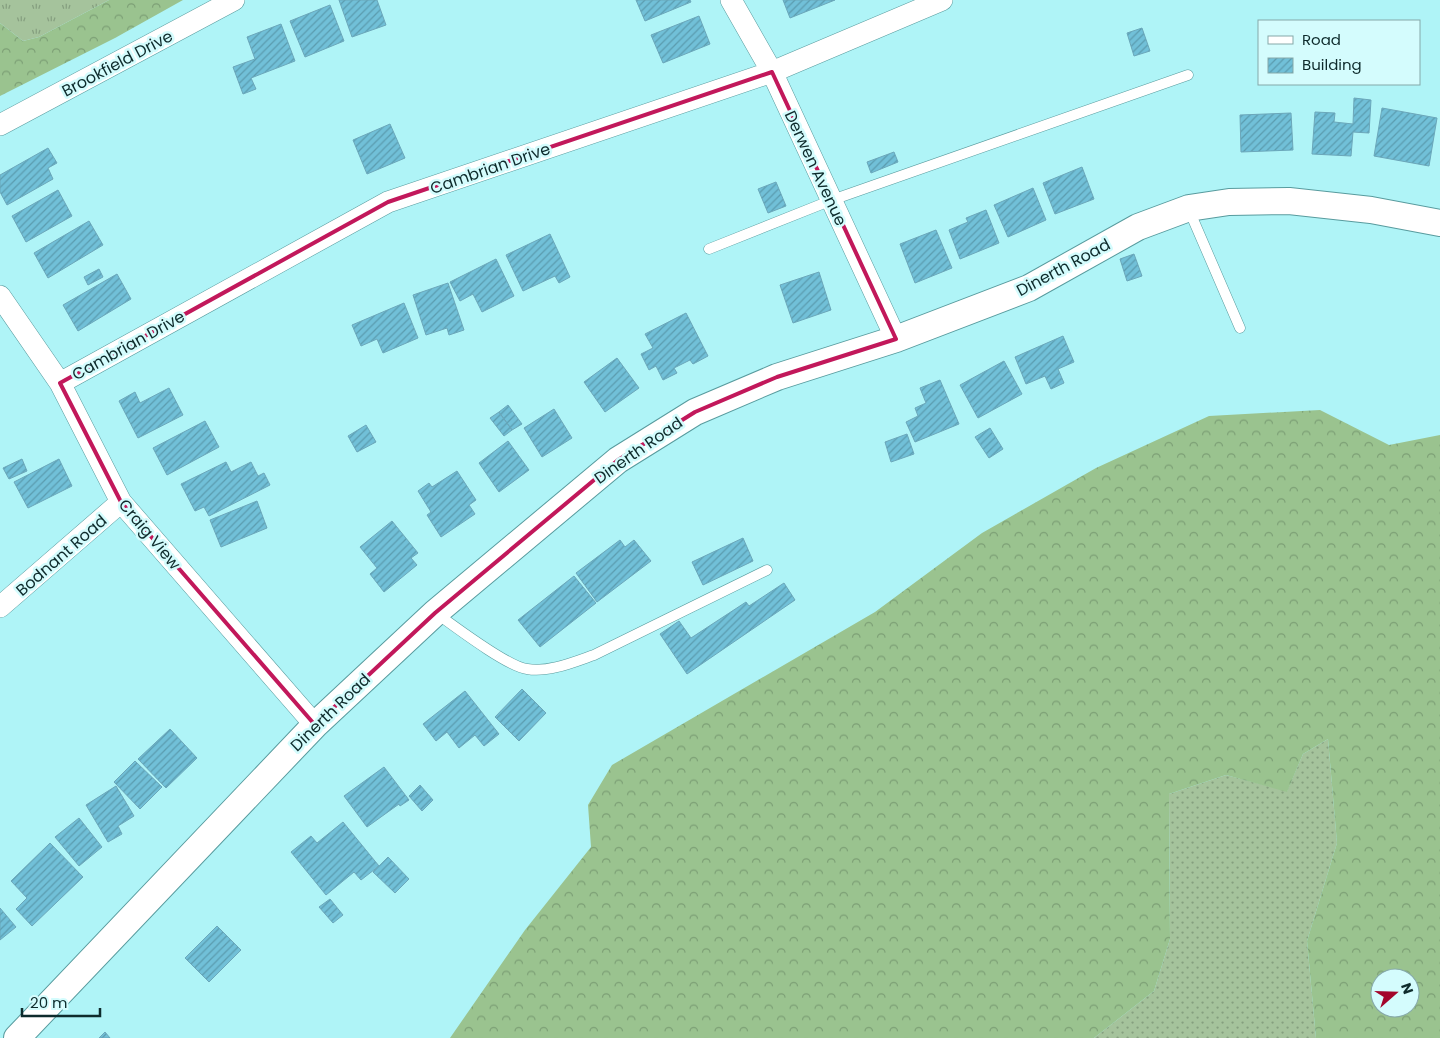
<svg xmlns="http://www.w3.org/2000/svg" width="1440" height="1038" viewBox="0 0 1440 1038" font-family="Poppins,sans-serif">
  <defs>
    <pattern id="grass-dots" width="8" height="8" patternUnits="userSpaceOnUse" patternTransform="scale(1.25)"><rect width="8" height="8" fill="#a5c39c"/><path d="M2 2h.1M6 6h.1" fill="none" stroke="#859f7f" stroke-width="1.8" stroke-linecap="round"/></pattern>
    <pattern id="forest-crowns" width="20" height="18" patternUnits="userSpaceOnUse" patternTransform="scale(1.25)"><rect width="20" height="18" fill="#9ac38f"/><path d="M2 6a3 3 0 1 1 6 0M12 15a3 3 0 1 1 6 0" fill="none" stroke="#7c9f75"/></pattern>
    <pattern id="park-tufts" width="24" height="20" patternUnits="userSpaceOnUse" patternTransform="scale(1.25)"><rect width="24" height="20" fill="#a5c39c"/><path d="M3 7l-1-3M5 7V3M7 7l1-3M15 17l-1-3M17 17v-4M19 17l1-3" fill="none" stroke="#859f7f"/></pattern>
    <pattern id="building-hatch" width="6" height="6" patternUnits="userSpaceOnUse" patternTransform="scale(1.25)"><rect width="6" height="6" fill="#71c0d8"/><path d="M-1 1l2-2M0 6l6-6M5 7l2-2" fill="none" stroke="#5b9caf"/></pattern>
  </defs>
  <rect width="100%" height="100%" fill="#aff4f7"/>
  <path fill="url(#grass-dots)" d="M1328,739l9,104 -30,98 9,97h-222l60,-47 16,-52 -1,-145 57,-19 61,16 16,-37z"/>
  <path fill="url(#forest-crowns)" fill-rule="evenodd" d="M109,0h74l-68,38 -115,58v-73l23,18 16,-4z
    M1320,410l69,35 51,-10v603h-124l-9,-97 30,-98 -9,-104 -25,15 -16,38 -61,-17 -57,19 1,145 -16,52 -60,47h-644l75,-108 66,-83 -3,-42 24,-40 263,-153 107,-79 114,-65 113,-52zM1380,978h30v30h-30z"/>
  <path fill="url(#park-tufts)" d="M0,0h109l-70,37 -16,4 -23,-18z"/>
  <path fill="url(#building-hatch)" stroke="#6ba7ba" d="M339,0h38l9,25 -34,12z
    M636,0h54l1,2 -46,19z
    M783,0h52l-45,18z
    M330,5l14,36 -39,16 -15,-36z
    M699,16l11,28 -47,19 -12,-28z
    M281,24l14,37 -44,17 5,11 -13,5 -10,-27 22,-8 -8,-22z
    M1142,28l8,23 -16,5 -7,-23z
    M1354,98l17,2 -2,33 -16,-1 -2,24 -39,-2 3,-42 20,1 -1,9 19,2z
    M1382,108l55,10 -8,48 -55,-10z
    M1291,113l2,37 -52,2 -1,-37z
    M390,124l15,34 -38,16 -14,-34z
    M48,148l9,15 -9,5 5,11 -46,26 -7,-13v-17z
    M894,152l4,10 -27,11 -4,-11z
    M1082,167l12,32 -39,15 -12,-31z
    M776,182l10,24 -18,7 -10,-24z
    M1033,188l13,32 -38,17 -14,-32z
    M58,190l14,26 -46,26 -14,-26z
    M986,210l13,33 -39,16 -11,-29 19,-8 -2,-4z
    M89,221l14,24 -55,33 -14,-25z
    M936,230l16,38 -37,15 -15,-39z
    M550,234l20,43 -11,6 -4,-7 -32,15 -17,-36z
    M1134,254l8,22 -15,5 -7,-22z
    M496,259l18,37 -32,16 -9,-18 -13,7 -10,-19z
    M99,269l4,8 -15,8 -4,-8z
    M819,272l12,38 -38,13 -13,-38z
    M117,274l14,25 -53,32 -15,-26z
    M448,283l16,47 -15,5 -2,-7 -21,7 -13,-40z
    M404,303l14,35 -35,15 -6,-14 -16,7 -9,-21z
    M686,313l22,43 -15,8 -3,-4 -16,8 3,5 -14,7 -7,-14 -7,4 -8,-16 12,-6 -8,-14z
    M1063,336l11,26 -16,7 6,14 -13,6 -6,-13 -19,8 -11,-27z
    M617,358l22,30 -34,24 -21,-30z
    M1004,361l18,33 -44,24 -18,-33z
    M940,380l19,44 -44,18 -9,-20 12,-6 -3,-8 11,-5 -6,-15z
    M169,388l14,27 -45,23 -19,-37 16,-9 5,11z
    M508,405l14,19 -10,6 -13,-18z
    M554,409l18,29 -30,19 -18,-29z
    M499,412l13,18 -8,6 -14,-18z
    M205,421l14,26 -52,28 -14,-27z
    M366,425l10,17 -19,10 -9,-16z
    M990,428l13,21 -14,9 -14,-21z
    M907,434l7,20 -23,8 -6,-20z
    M508,441l21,29 -30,22 -20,-29z
    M22,459l5,12 -18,8 -6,-11z
    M59,459l13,27 -44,22 -14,-26z
    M226,462l5,10 20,-10 7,14 6,-3 6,12 -61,31 -5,-9 -9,4 -14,-27z
    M457,471l19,29 -7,5 6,9 -34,23 -14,-22 4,-3 -13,-21 11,-8 3,4z
    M257,501l10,27 -46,19 -11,-27z
    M392,521l26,32 -7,5 6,7 -33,27 -14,-18 7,-6 -17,-21z
    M743,538l10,23 -50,24 -11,-23z
    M620,540l5,7 9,-7 17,21 -54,41 -21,-29z
    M574,576l22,27 -56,44 -22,-27z
    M784,583l11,17 -108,74 -27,-40 19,-13 12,17 55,-36 3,4z
    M522,689l24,24 -27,28 -24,-24z
    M465,691l34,43 -15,12 -9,-11 -16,13 -12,-16 -11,9 -13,-17z
    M170,729l27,29 -31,30 -28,-29z
    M135,761l27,26 -22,22 -26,-27z
    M384,767l25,33 -9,6 -1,-2 -32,23 -23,-31z
    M420,785l13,15 -11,11 -13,-15z
    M116,786l18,30 -16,10 4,8 -14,8 -22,-37z
    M79,818l23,29 -23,19 -24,-29z
    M343,822l36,44 -18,14 -7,-8 -28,23 -35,-43 20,-16 6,7z
    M50,843l33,34 -51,49 -16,-17 11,-11 -16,-17z
    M388,857l21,22 -14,14 -22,-21z
    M330,899l13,16 -10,8 -14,-16z
    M0,908l16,19 -16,13z
    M217,926l24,24 -32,32 -24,-24z
    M105,1032l5,6h-11z"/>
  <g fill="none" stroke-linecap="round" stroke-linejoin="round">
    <defs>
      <path id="service" d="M1189,210l51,118
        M709,249l123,-49 356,-125
        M436,613c18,13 72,54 91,56 21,4 47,-7 67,-14l173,-85"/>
      <path id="minor" d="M731,0l41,72 124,267
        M0,125l234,-125
        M0,296l60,87 61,119 194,223
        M60,383l328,-181 384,-130 170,-72
        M0,607l121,-105"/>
      <path id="tertiary" d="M17,1038l298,-313 120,-112 183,-153 77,-48 82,-35 119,-38 133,-51 109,-61 51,-19 40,-6 60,-1 82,9 69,13"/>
    </defs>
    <use href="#service" stroke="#589b9e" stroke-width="11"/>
    <use href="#minor" stroke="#589b9e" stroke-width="22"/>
    <use href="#tertiary" stroke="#589b9e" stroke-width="28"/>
    <use href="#service" stroke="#fff" stroke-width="10"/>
    <use href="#minor" stroke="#fff" stroke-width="21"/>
    <use href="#tertiary" stroke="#fff" stroke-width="26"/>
  </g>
  <path fill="none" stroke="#c2185b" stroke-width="4" stroke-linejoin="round" d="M772,72l124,267 -119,38 -82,35 -77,48 -183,153 -120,112 -194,-223 -61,-119 328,-181z"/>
  <g text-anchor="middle" stroke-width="5" stroke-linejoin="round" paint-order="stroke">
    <g font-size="16" fill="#0e2b2c" stroke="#d4fcfd">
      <text transform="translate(117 63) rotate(-28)" y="6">Brookfield Drive</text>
      <text transform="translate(490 168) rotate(-19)" y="6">Cambrian Drive</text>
      <text transform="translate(816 168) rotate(65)" y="6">Derwen Avenue</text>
      <text transform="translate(1063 267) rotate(-28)" y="6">Dinerth Road</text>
      <text transform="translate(128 345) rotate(-29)" y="6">Cambrian Drive</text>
      <text transform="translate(638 450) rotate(-35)" y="6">Dinerth Road</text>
      <text transform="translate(150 534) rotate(50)" y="6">Craig View</text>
      <text transform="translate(61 555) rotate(-41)" y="6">Bodnant Road</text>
      <text transform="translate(330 712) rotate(-44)" y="6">Dinerth Road</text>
    </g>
  </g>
  <rect x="1258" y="20" width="162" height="65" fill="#d4fcfd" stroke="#85a8a9"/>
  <rect x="1268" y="36" width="25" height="8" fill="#ffffff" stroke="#85a8a9"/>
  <text x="1302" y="45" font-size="15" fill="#0e2b2c">Road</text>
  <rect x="1268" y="58" width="25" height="15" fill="url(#building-hatch)" stroke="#85a8a9"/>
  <text x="1302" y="70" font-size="15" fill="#0e2b2c">Building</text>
  <g transform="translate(1395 993) rotate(70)"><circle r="24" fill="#d4fcfd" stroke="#85a8a9"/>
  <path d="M0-4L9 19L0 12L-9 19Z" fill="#a3062b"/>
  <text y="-8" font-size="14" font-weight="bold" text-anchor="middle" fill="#0e2b2c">N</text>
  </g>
  <path d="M22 1008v8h78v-8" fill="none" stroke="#0e2b2c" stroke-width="2.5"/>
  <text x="30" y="1008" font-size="15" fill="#0e2b2c" stroke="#d4fcfd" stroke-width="4" paint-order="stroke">20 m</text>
</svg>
